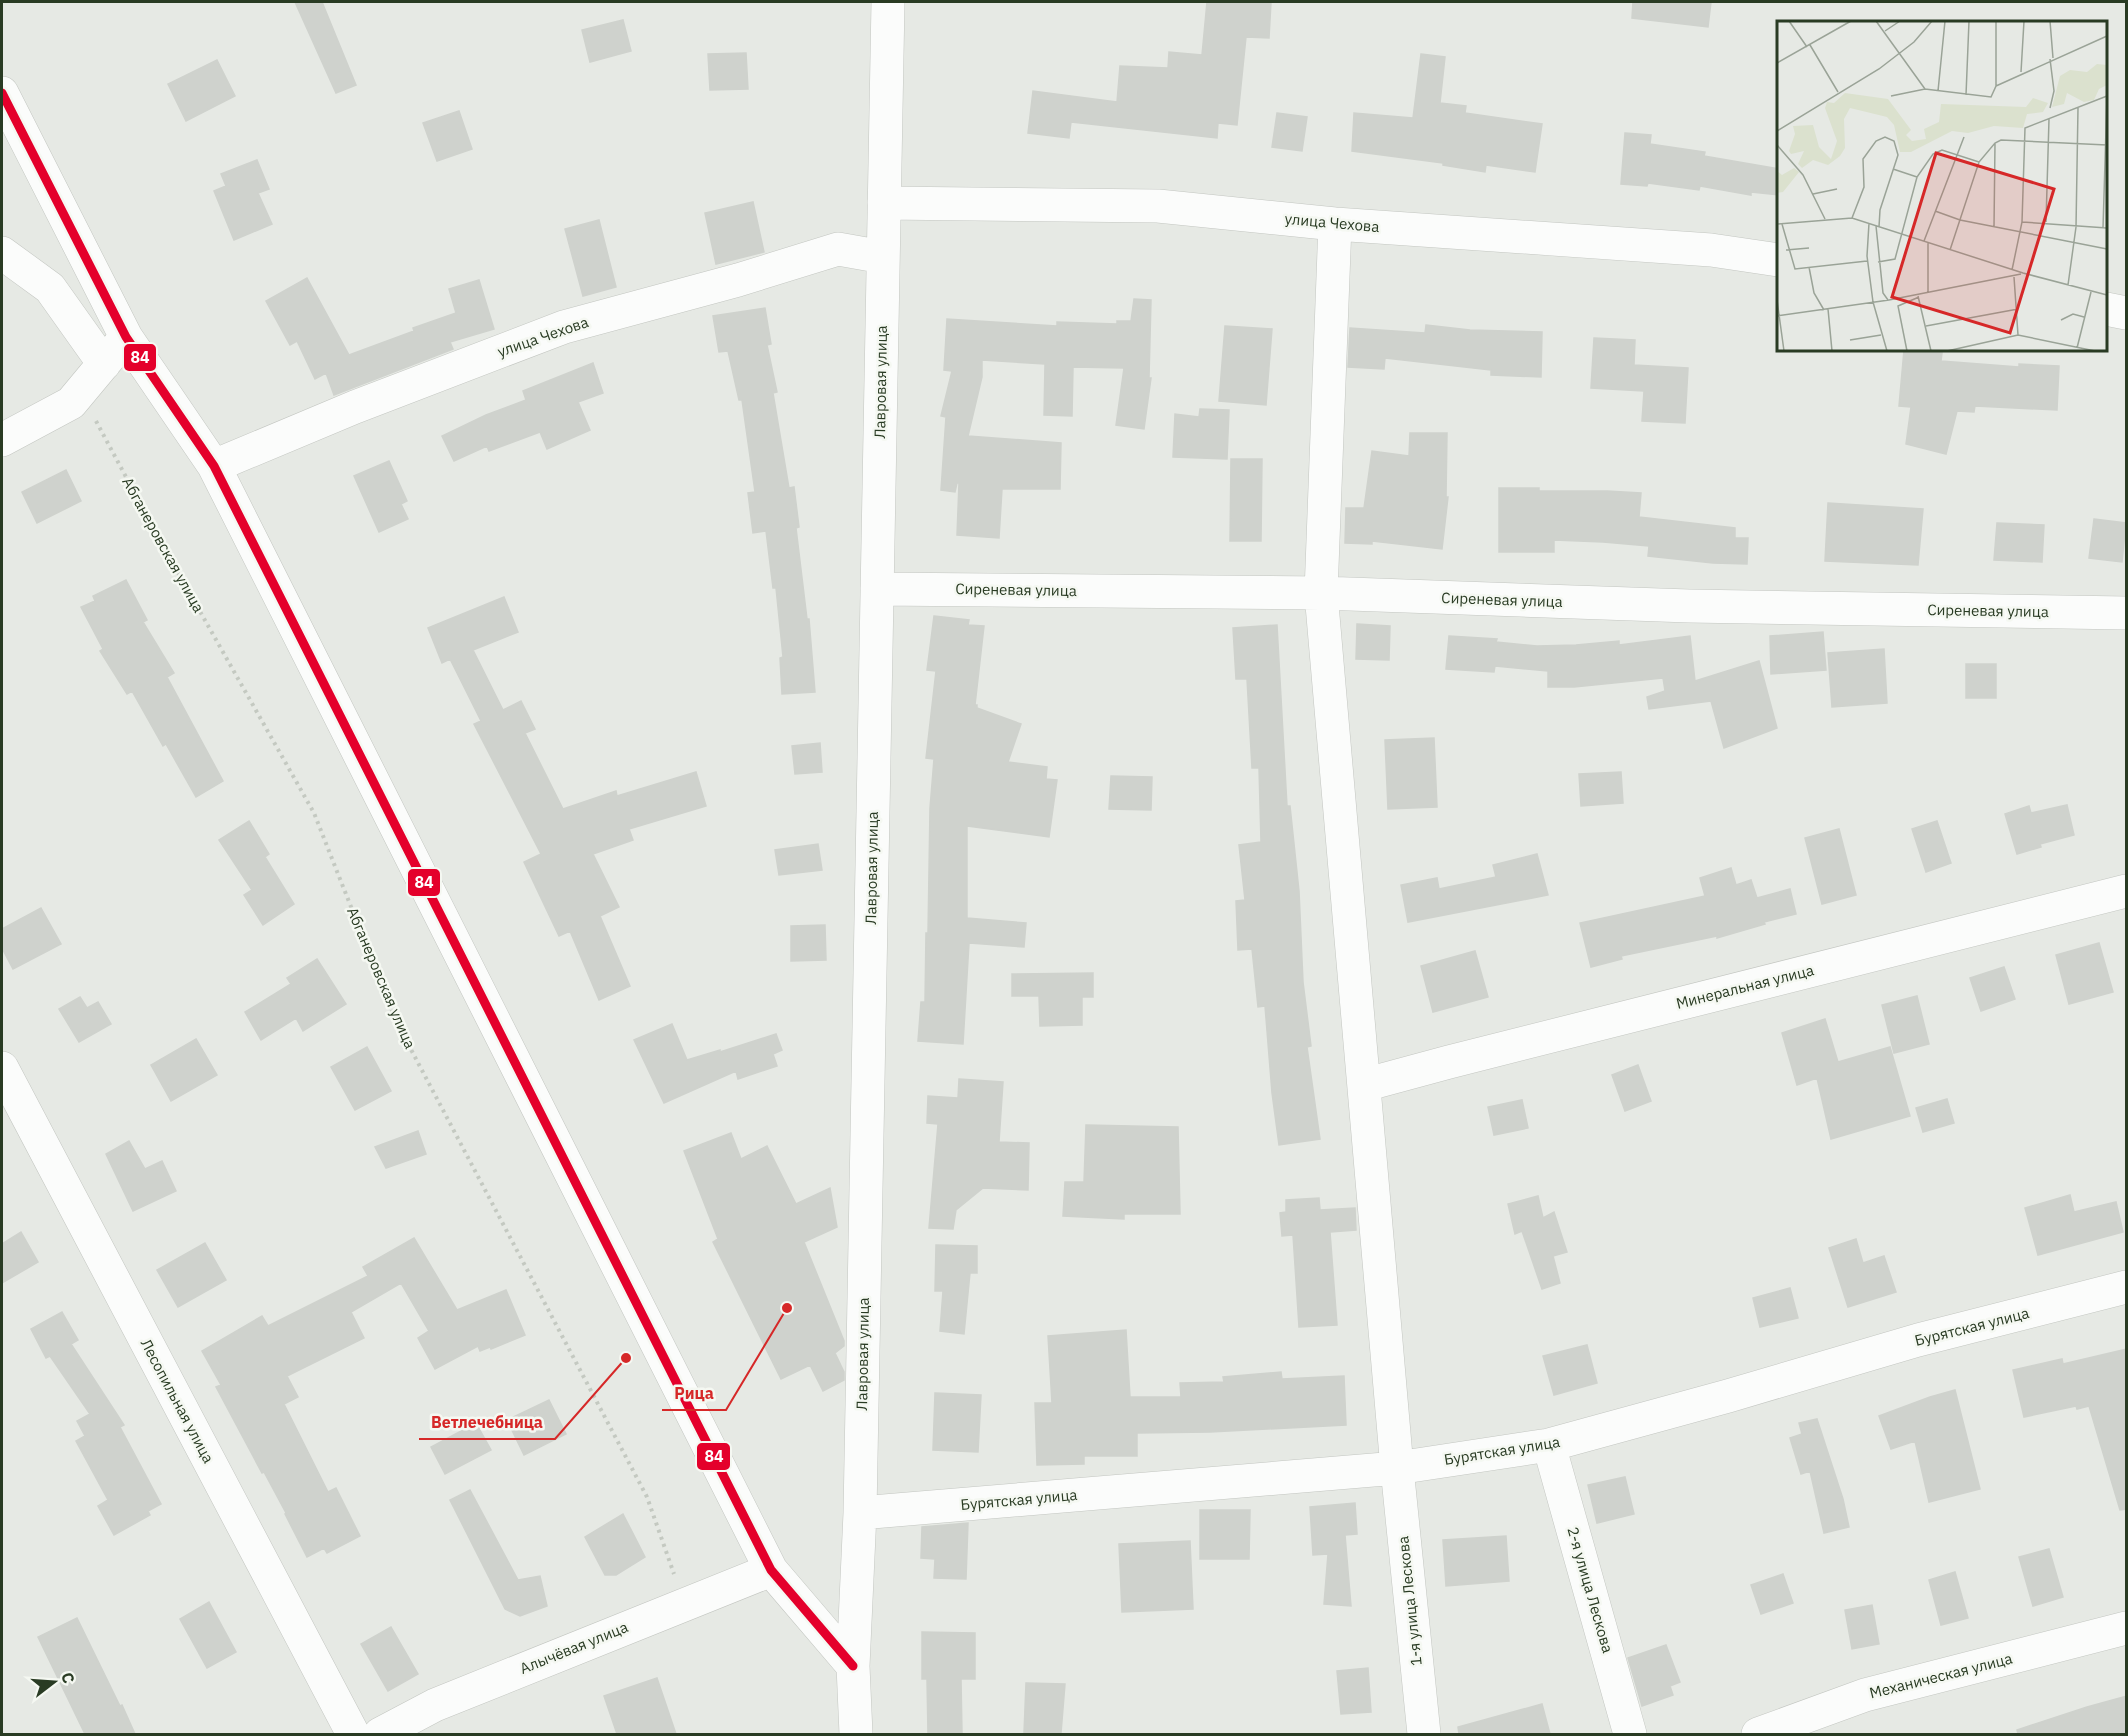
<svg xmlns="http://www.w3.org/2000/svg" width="2128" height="1736" viewBox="0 0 2128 1736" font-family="'IBM Plex Sans',sans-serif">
  <rect width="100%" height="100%" fill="#e6e9e4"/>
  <path fill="#cfd2cd" stroke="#cfd2cd" stroke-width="1.5" d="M295,2h27l34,83 -20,8z
    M1207,2h64l-2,36 -23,-1 -9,88 -19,-2 -1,15 -146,-16 -2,16 -41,-5 5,-42 84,11 3,-36 48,2 1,-16 33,3z
    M1633,2h78l-3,25 -76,-9z
    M623,20l8,31 -41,11 -8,-32z
    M746,53l2,36 -38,1 -2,-36z
    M1421,54l24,3 -5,46 26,3 -1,7 77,11 -7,48 -49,-7 -1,7 -42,-7v-2l-91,-12 2,-38 59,5z
    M217,60l18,36 -49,25 -18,-37z
    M459,111l13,38 -35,12 -14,-38z
    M1277,113l30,4 -5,34 -30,-4z
    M1625,133l26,2 -1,9 55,8 -1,4 75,13v26l-28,-3v3l-51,-9 -1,4 -51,-7 -1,3 -26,-2z
    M257,160l12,29 -11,4 14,31 -38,16 -20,-49 12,-5 -5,-12z
    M753,202l11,50 -48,12 -11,-51z
    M599,220l17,67 -33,9 -18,-67z
    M307,278l42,77 65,-24 -1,-3 43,-15 -7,-24 30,-9 15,49 -44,13 3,7 -119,46 -8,-22 -11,6 -18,-38 -7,4 -24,-44z
    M1134,299l17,1 -2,78h2l-7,51 -28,-4 8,-57 -51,-1 -1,49 -28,-1 1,-51 -63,-4v17l-14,59 93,7 -1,46h-58l-3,49 -42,-3 2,-52h-2l-2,9 -14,-2 5,-73 -5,-1 11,-45 -8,-1 3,-51 110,7v-4l60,2v-3h14z
    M765,308l6,36 -4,1 10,47 -4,1 16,95 5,-1 5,40 -3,1 11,91h2l6,73 -33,2 -2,-36 3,-1 -7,-69h-3l-7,-57 -13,2 -5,-40 7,-1 -13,-92h-3l-11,-49 -9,1 -6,-36z
    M1426,325l44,5 72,2 -1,45 -50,-2v-5l-106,-12 -1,11 -36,-2 2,-39 75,5z
    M1225,326l47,3 -6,76 -47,-4z
    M1594,338l41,2 -1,25 54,3 -3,55 -43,-2 2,-30 -53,-3z
    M1904,350l38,3 -1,8 78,6v-3l40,2 -2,44 -82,-4 -1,6 -17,-1 -11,43 -40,-10 5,-37 -12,-1z
    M593,363l10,30 -25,9 12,28 -43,19 -7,-17 -51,19 -2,-5 -33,15 -12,-25 44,-21 40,-15 -3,-9z
    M1200,409l29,1 -2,49 -54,-2 2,-43 24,3z
    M1410,433h37l-1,64h2l-6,52 -70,-8v3l-27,-1 1,-35h18l8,-57 37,5z
    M1231,459h31l-1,82h-31z
    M389,461l18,40 -6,3 7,15 -29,13 -25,-56z
    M66,470l15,31 -44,22 -15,-31z
    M1499,488h40v3h68l34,2 -2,24 96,11v10h13l-1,26 -34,-1 -65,-7 1,-10 -46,-4 -49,-2v12h-55z
    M1828,503l95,6 -5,56 -93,-4z
    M2094,519l32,4 -4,39 -33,-4z
    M1997,523l47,2 -2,37 -48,-2z
    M126,580l21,40 -4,2 31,51 -7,4 56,104 -27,16 -30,-53 -3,2 -31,-55 -5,3 -27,-43 3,-2 -22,-42 14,-6 -2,-5z
    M504,597l14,35 -45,18 30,60 18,-9 14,28 -10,4 38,76 53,-18 1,5 79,-24 10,34 -77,23 4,11 -40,14 26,53 -19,9 30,70 -31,14 -29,-69 -11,5 -35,-74 17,-8 -67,-130 7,-3 -31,-62 -8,4 -14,-35z
    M934,616l35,4 -1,5 16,1 -9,79h2v3l44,16 -13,38 39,5 -1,12 11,1 -8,57 -82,-11v92l59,5 -2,24 -55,-4 -6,101 -45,-3 3,-39h4l1,-69h2l2,-125 4,-49 -8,-1 10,-87 -9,-1z
    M1357,624l33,2 -1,34 -33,-1z
    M1277,625l10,181h3l9,85 4,91 8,64 -4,1 13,92 -41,6 -7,-52 -7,-87 -7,1 -6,-58 -14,1 -2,-49 9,-1 -6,-55 22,-3 -2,-74h-7l-5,-89h-11l-3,-51z
    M1823,632l3,38 -55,4 -1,-38z
    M1449,636l48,3 -1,3 41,4 39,-1 43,-4v4l71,-9 5,45 64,-20 18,67 -53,20 -13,-47 -62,8 -2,-12 18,-6 -2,-13 -89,9h-26v-16l-53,-5 -1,6 -48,-3z
    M1884,649l3,54 -55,4 -4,-54z
    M1966,664h30v34h-30z
    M1434,738l3,69 -49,2 -3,-69z
    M820,743l2,29 -27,2 -3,-28z
    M1621,772l2,31 -42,3 -2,-32z
    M1111,776l41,1 -1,33 -42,-1z
    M2067,805l7,30 -34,9 1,3 -24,7 -12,-40 24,-8 2,7z
    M249,821l20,33 -4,3 29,47 -31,21 -19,-30 8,-5 -33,-50z
    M1937,821l14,42 -25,9 -14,-43z
    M1839,829l17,66 -34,9 -17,-66z
    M818,844l4,26 -43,5 -4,-25z
    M1537,854l11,41 -140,27 -7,-37 36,-7 2,11 57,-12 -3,-12z
    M1731,868l5,17 15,-5 6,18 33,-9 6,25 -32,8 1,2 -48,14v-2l-96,20 1,3 -31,8 -11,-44 125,-27 -5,-18z
    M41,908l20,36 -48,25 -11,-21v-19z
    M825,925l1,35 -35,1v-35z
    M2099,943l14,49 -44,12 -13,-49z
    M1475,951l13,46 -55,15 -12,-46z
    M317,959l29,45 -43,27 -7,-13 -35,22 -16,-28 46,-28 -4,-6z
    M2004,967l11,32 -34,12 -11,-33z
    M1093,973v24h-11v28l-42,1 -1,-30h-27v-22z
    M1917,996l12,48 -35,9 -12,-48z
    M80,997l7,11 11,-6 13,22 -32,18 -20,-33z
    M1825,1019l13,43 52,-15 20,69 -79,23 -14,-61 -20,7 -15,-52z
    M672,1024l15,36 33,-10v2l56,-18 6,16 -9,4 4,12 -39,13 -2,-8 -72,32 -30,-63z
    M196,1039l21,36 -46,26 -20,-36z
    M367,1047l24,44 -36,19 -24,-43z
    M1638,1065l13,36 -26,10 -13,-36z
    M959,1079l44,3 -4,60 30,1 -1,47 -45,-2 -27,22 -3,19 -24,-1 9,-104 -11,-1 1,-27 30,2z
    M1947,1099l7,24 -31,9 -7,-24z
    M1522,1100l6,28 -34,7 -6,-28z
    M1086,1125l92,2 2,87h-56v5l-61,-3 2,-34h19z
    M418,1131l8,23 -40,14 -11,-21z
    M731,1133l10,26 26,-13 29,58 34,-16 7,39 -33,15 40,99v5l-9,7 9,19v8l-21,11 -13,-26 -29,14 -68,-137 5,-3 -34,-88z
    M129,1141l16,28 17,-8 14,30 -43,20 -27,-57z
    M2070,1195l4,17 42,-10 7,30 -85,23 -13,-47z
    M1538,1196l5,22 11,-6 13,40 -14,4 7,27 -18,6 -20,-58 -7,3 -7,-30z
    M1319,1198l1,12 35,-2 1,22 -26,2 7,93 -38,2 -6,-92 -11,1 -2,-23 6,-1v-12z
    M21,1232l17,30 -36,21v-39z
    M414,1238l43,72 49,-20 19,45 -34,14 -1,-2 -10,4 -2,-5 -43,23 -17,-31 11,-7 -28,-48 -50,29 13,26 -77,38 11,21 -14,7 44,88 8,-4 24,48 -33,17 -3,-5 -17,9 -22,-43 1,-1 -22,-41 -2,1 -46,-86 5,-2 -19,-34 60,-35 6,10 100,-50 -5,-9z
    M1856,1239l7,24 21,-7 12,36 -48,15 -19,-59z
    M205,1243l21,37 -48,27 -21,-37z
    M936,1245l41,1v27h-7l-6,61 -24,-3 3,-40h-8z
    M1790,1288l8,30 -38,9 -7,-29z
    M62,1312l16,28 -7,4 53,81 -4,2 41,77 -13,7 2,4 -36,20 -16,-29 10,-6 -32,-59 9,-5 -8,-15 13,-7 -40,-58 -4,2 -15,-29z
    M1126,1330l4,67h51l-1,-14 44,-1 -1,-5 58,-5 1,7 62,-3 2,49 -136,7 -73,1v23h-53v8l-47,1 -2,-62h17l-4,-67z
    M1587,1345l10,38 -43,12 -11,-39z
    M2127,1349v160l-7,1 -31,-104 -12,3 -1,-3 -52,11 -11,-47 49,-11 1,5z
    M1955,1390l25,99 -51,13 -14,-61 -24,8 -12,-33 51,-19z
    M935,1393l46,2 -3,57 -45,-2z
    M549,1400l17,34 -42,21 -17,-35z
    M1817,1419l26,80 6,28 -25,6 -14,-62 -9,3 -11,-36 12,-4 -3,-11z
    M476,1423l15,27 -46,24 -14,-27z
    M1625,1477l9,37 -37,9 -9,-38z
    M470,1490l48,90 22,-4 7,30 -27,10 -15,-7 -55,-109z
    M1355,1503l2,31 -12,1 6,71 -27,-2 4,-50 -15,1 -3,-48z
    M1200,1510h50l-1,49h-49z
    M623,1514l22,43 -29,18h-11l-20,-38z
    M968,1523l-2,56 -32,-1 1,-19 -14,-1 1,-31z
    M1506,1536l3,45 -63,5 -3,-46z
    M1190,1541l3,68 -71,3 -3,-68z
    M2049,1549l14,48 -30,9 -14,-49z
    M1955,1572l13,46 -27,7 -12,-45z
    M1783,1574l10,29 -32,11 -10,-29z
    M209,1602l27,50 -29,16 -27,-49z
    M1872,1605l7,39 -27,5 -7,-39z
    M77,1618l43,88 2,-1 13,29h-50l-47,-97z
    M391,1627l27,47 -30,17 -27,-47z
    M922,1632l53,1v46h-14l1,55h-34l-1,-55h-5z
    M1666,1645l14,37 -10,4 3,9 -31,11 -14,-48z
    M1368,1668l3,44 -30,2 -4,-43z
    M657,1678l19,56h-59l-13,-38z
    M1026,1683l39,1 -4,49h-37z
    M2127,1696v38h-109l-1,-4 70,-23z
    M1542,1704l8,30h-91l-1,-7z"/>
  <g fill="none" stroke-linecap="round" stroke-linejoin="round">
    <defs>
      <path id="minor" d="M2,93l124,244 88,129 557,1104 82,96
        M884,203l274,3 177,18 376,26 67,10
        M1335,224l-14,369 76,875 27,266
        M2,253l48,35 54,76
        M2106,309l20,4
        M2,440l69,-37 55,-66
        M214,466l141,-59 209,-80 174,-47 100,-31 45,8
        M877,589l444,4 368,13 437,7
        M2,1068l351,666
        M1364,1085l85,-23 677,-171
        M1549,1445l81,289
        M860,1513l537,-45 152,-23 179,-49 190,-56 208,-53
        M380,1734l55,-29 336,-135
        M856,1734l-3,-68 7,-153 28,-1511
        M1758,1734l107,-39 261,-67"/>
    </defs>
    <use href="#minor" stroke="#c3c6c1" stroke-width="34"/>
    <path stroke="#c4c9c1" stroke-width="4" stroke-dasharray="3 4.5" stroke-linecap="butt" d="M96,421l67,125 151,267 82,208 251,476 27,77"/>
    <use href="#minor" stroke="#fbfcfb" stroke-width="33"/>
    <defs>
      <path id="bus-1" d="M2,93l124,244 88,129 557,1104 82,96"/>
    </defs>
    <use href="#bus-1" stroke="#f5f8f2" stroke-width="14"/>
    <use href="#bus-1" stroke="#e4002b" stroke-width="9"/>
  </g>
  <g text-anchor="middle" stroke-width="5" stroke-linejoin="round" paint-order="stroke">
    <g font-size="15" fill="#293b23" stroke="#f5f8f2">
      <text transform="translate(1332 223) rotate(5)" y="5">улица Чехова</text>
      <text transform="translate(543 337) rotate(-19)" y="5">улица Чехова</text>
      <text transform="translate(881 382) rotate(-89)" y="5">Лавровая улица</text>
      <text transform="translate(163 545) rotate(61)" y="5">Абганеровская улица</text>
      <text transform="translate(1016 590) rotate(1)" y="5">Сиреневая улица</text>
      <text transform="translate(1502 600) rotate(2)" y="5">Сиреневая улица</text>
      <text transform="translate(1988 611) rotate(1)" y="5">Сиреневая улица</text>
      <text transform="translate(872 868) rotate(-89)" y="5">Лавровая улица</text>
      <text transform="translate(381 978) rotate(67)" y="5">Абганеровская улица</text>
      <text transform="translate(1745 987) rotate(-14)" y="5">Минеральная улица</text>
      <text transform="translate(1972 1327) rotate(-14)" y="5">Бурятская улица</text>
      <text transform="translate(863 1354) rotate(-89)" y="5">Лавровая улица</text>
      <text transform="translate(177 1401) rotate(62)" y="5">Лесопильная улица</text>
      <text transform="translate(1502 1451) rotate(-9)" y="5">Бурятская улица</text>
      <text transform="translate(1019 1500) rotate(-5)" y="5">Бурятская улица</text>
      <text transform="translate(1590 1590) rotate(74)" y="5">2-я улица Лескова</text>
      <text transform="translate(1410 1601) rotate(-96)" y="5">1-я улица Лескова</text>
      <text transform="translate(574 1648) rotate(-22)" y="5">Алычёвая улица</text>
      <text transform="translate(1941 1676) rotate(-14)" y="5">Механическая улица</text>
    </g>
  </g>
  <g transform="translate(1777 21)">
    <rect width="330" height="330" fill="#e6e9e4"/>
    <path d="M320,43l10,1v20l-8,4 -5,11 -10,2 -17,-9 -3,11 -12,3 8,-31 10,-6 17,2zM68,72l43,6 23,31 -5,5 6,6 14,-2 -2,-10 15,-7 2,-18 85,3 7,-9 15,5 -5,9 -16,2 -4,14 -29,-2 -26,7 -16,-2 -41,21h-11l-6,-27 -7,-8 -37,-9 -6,11 1,29 -5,8 -12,9 -15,-5 -11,8 -4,-4 6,-13 -13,3 -2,-3 6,-17 -2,-8 20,-1 6,22 12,12 6,-18 -12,-33 2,-6 7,1zM17,147l5,4 -16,20 -6,1v-22l5,4z" fill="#dbe1ce"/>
    <path fill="none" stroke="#9aa397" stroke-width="1.5" d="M12,0l18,26M99,0l49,68M273,0l3,37M108,10l15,-10M33,24l28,47M0,42l74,-42M244,51l3,-51M219,65l111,-50M161,70l7,-70M189,74l3,-74M114,75l34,-7 66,8 5,-11v-65M273,87l4,-17 -4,-32M0,110l102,-62 35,-27 18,-21M0,124l26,30 22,44M116,148l24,8M36,173l24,-5M158,190l25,9 147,29M75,197l12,-31 -1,-28 13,-18 9,-4 9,4 4,14 -18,55 -1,17M245,201l85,6M269,201l3,-103M92,202l-2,33 6,46M0,203l75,-6 171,55 84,22M5,203l13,45 72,-8M99,205l7,67 5,7M217,206l1,-84M326,207l4,-132M147,220l40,-104M151,221v50M9,229l23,-2M173,229l29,-88 16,-19 6,-3 106,5M101,241l17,-3 22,-82 16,-23 9,-4 37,12M32,246l5,26 10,17M235,249l10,-48 3,-94 82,-32M237,256l4,58M291,264l8,-58 2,-119M141,275l13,55M0,279l7,51M96,281l14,49M51,288l4,42M0,295l112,-16 132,-26M284,299l12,-6 11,3M149,305l92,-17M73,319l31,-5M300,327l14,-56M130,330l-9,-45 21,-9M170,330l71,-16 77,16"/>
    <path fill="#d62828" fill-opacity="0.15" stroke="#d62828" stroke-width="3" d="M159,132l118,36 -44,144 -118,-36z"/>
    <rect width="330" height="330" fill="none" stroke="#293b23" stroke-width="3"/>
  </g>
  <path fill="none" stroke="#d62828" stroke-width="2" d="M787 1308L726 1410H662M626 1358L555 1439H419"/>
  <g fill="#d62828" stroke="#f5f8f2" stroke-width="2">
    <circle cx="787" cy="1308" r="6"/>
    <circle cx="626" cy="1358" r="6"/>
  </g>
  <g font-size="16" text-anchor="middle" font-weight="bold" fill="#d62828" stroke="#f5f8f2" stroke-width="5" stroke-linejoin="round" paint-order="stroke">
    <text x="694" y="1399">Рица</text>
    <text x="487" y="1428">Ветлечебница</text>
  </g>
  <g stroke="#f5f8f2" stroke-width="2">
    <rect x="123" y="343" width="34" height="29" rx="6" fill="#e4002b"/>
    <rect x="407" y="868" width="34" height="29" rx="6" fill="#e4002b"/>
    <rect x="696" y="1442" width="35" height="29" rx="6" fill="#e4002b"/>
  </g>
  <g font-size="16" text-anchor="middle" font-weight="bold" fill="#fff">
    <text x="140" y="363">84</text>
    <text x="424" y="888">84</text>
    <text x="714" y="1462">84</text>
  </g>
  <rect width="2128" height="1736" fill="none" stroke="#293b23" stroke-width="6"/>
  <g transform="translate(54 1682) rotate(73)" stroke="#f5f8f2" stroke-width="4.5" paint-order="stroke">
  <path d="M0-4.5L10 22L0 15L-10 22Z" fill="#293b23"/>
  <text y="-9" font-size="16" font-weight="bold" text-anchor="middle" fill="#293b23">С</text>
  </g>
</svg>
